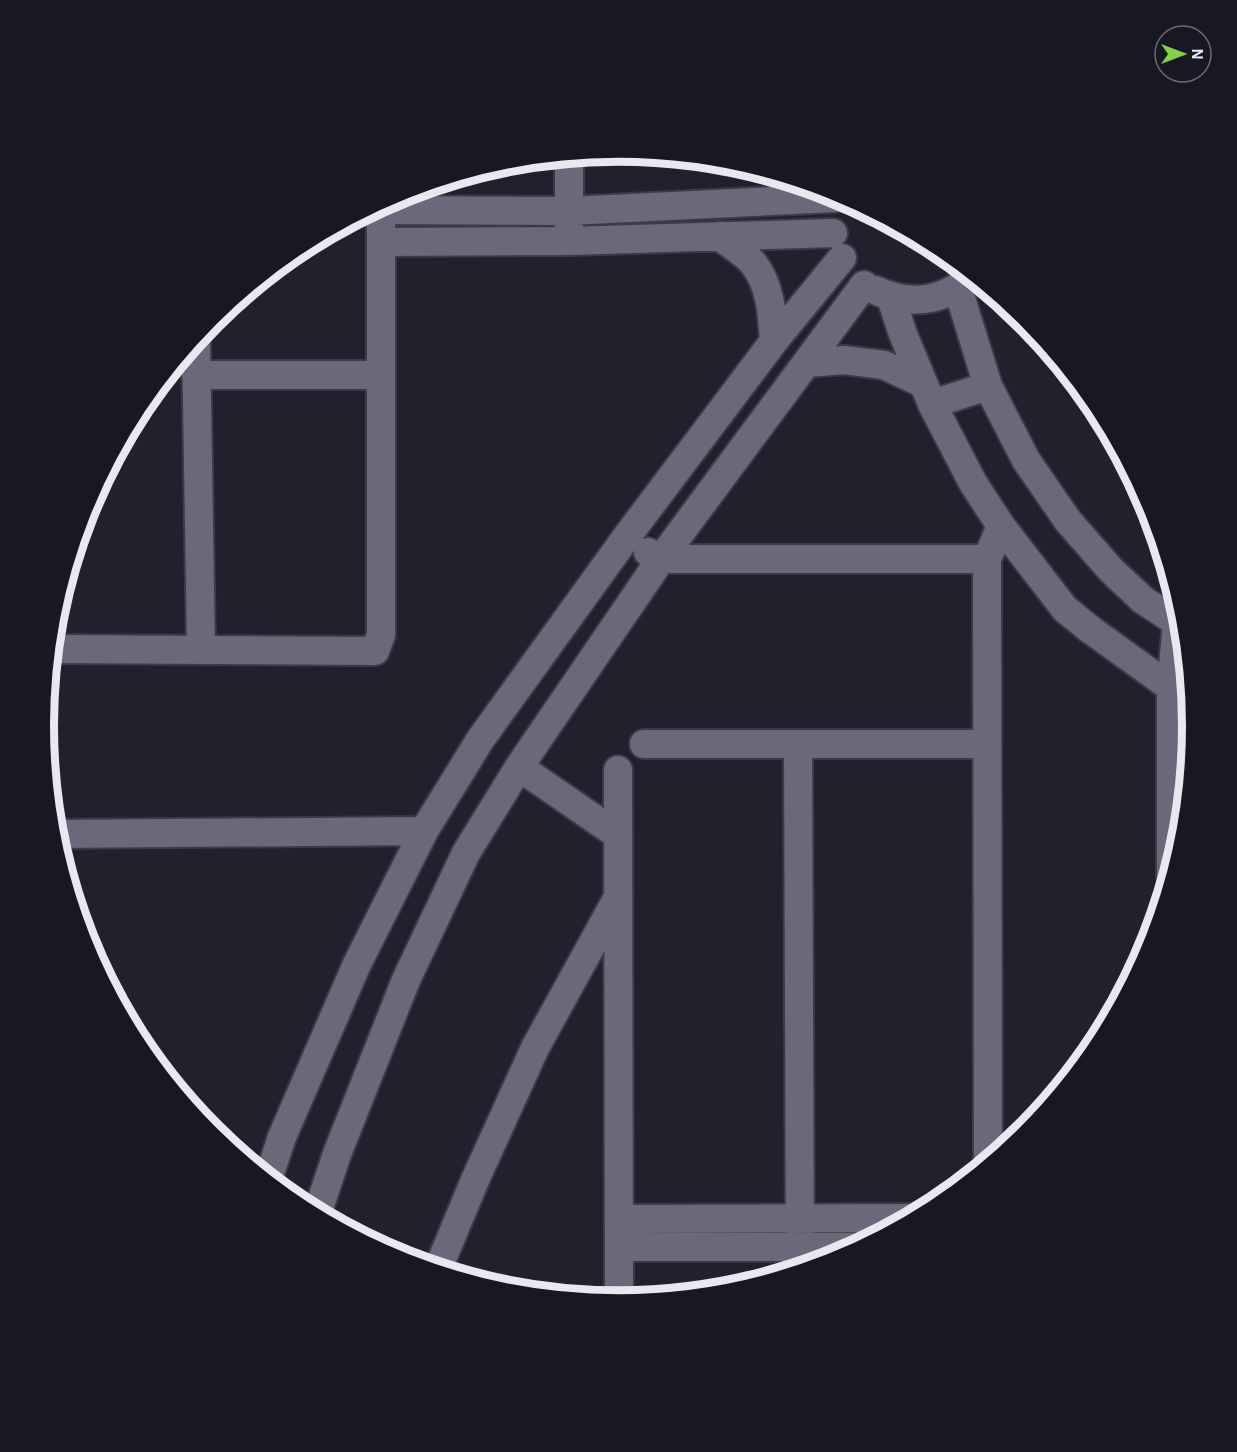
<svg xmlns="http://www.w3.org/2000/svg" width="1237" height="1452" viewBox="0 0 1237 1452" font-family="'Alegreya Sans',sans-serif">
  <rect width="100%" height="100%" fill="#21202d"/>
  <g fill="none" stroke-linecap="round" stroke-linejoin="round">
    <defs>
      <path id="street" d="M569,156v74
        M381,210l188,1 266,-13
        M720,236c10,9 25,17 33,27 18,23 19,51 21,78
        M381,242l188,-1 264,-8
        M958,289l30,97 38,74 42,61 43,49 32,30 41,27
        M875,290c34,16 68,12 96,-13
        M891,298l12,36 29,70 41,79 28,43 64,83 26,21 100,72
        M196,339l5,310
        M807,363l37,-3 40,5 38,18
        M196,375h184
        M932,404l56,-18
        M648,552l13,7h326
        M51,649l324,2 6,-16v-431
        M644,744h343
        M798,744l2,525
        M519,767l99,68
        M618,770l1,531
        M54,834l370,-3
        M1171,875v-188l6,-64
        M988,1163l-1,-604 14,-33
        M268,1179l14,-42 75,-173 67,-133 56,-91 145,-201 149,-198 68,-83
        M317,1214l20,-60 69,-174 60,-127 53,-86 142,-208 203,-274
        M619,1219l294,-1
        M619,1247h239
        M438,1269l37,-89 60,-132 82,-149"/>
    </defs>
    <use href="#street" stroke="#3c3b45" stroke-width="32"/>
    <use href="#street" stroke="#696979" stroke-width="28"/>
  </g>
  <path d="M0 0H1237V1452H0ZM54 726a564 564 0 1 1 1128 0a564 564 0 1 1-1128 0Z" fill="#181724" fill-rule="evenodd"/>
  <path fill="none" stroke="#e8e8f1" stroke-width="8" d="M54 726a564 564 0 1 1 1128 0a564 564 0 1 1-1128 0Z"/>
  <g transform="translate(1183 54) rotate(90)"><circle r="28" fill="#181724" stroke="#6b6b76" stroke-width="1.5"/>
  <path d="M0-4.5L10 22L0 15L-10 22Z" fill="#86cf4b"/>
  <text y="-9" font-size="16" font-weight="bold" text-anchor="middle" fill="#e8e8f1">N</text>
  </g>
</svg>
